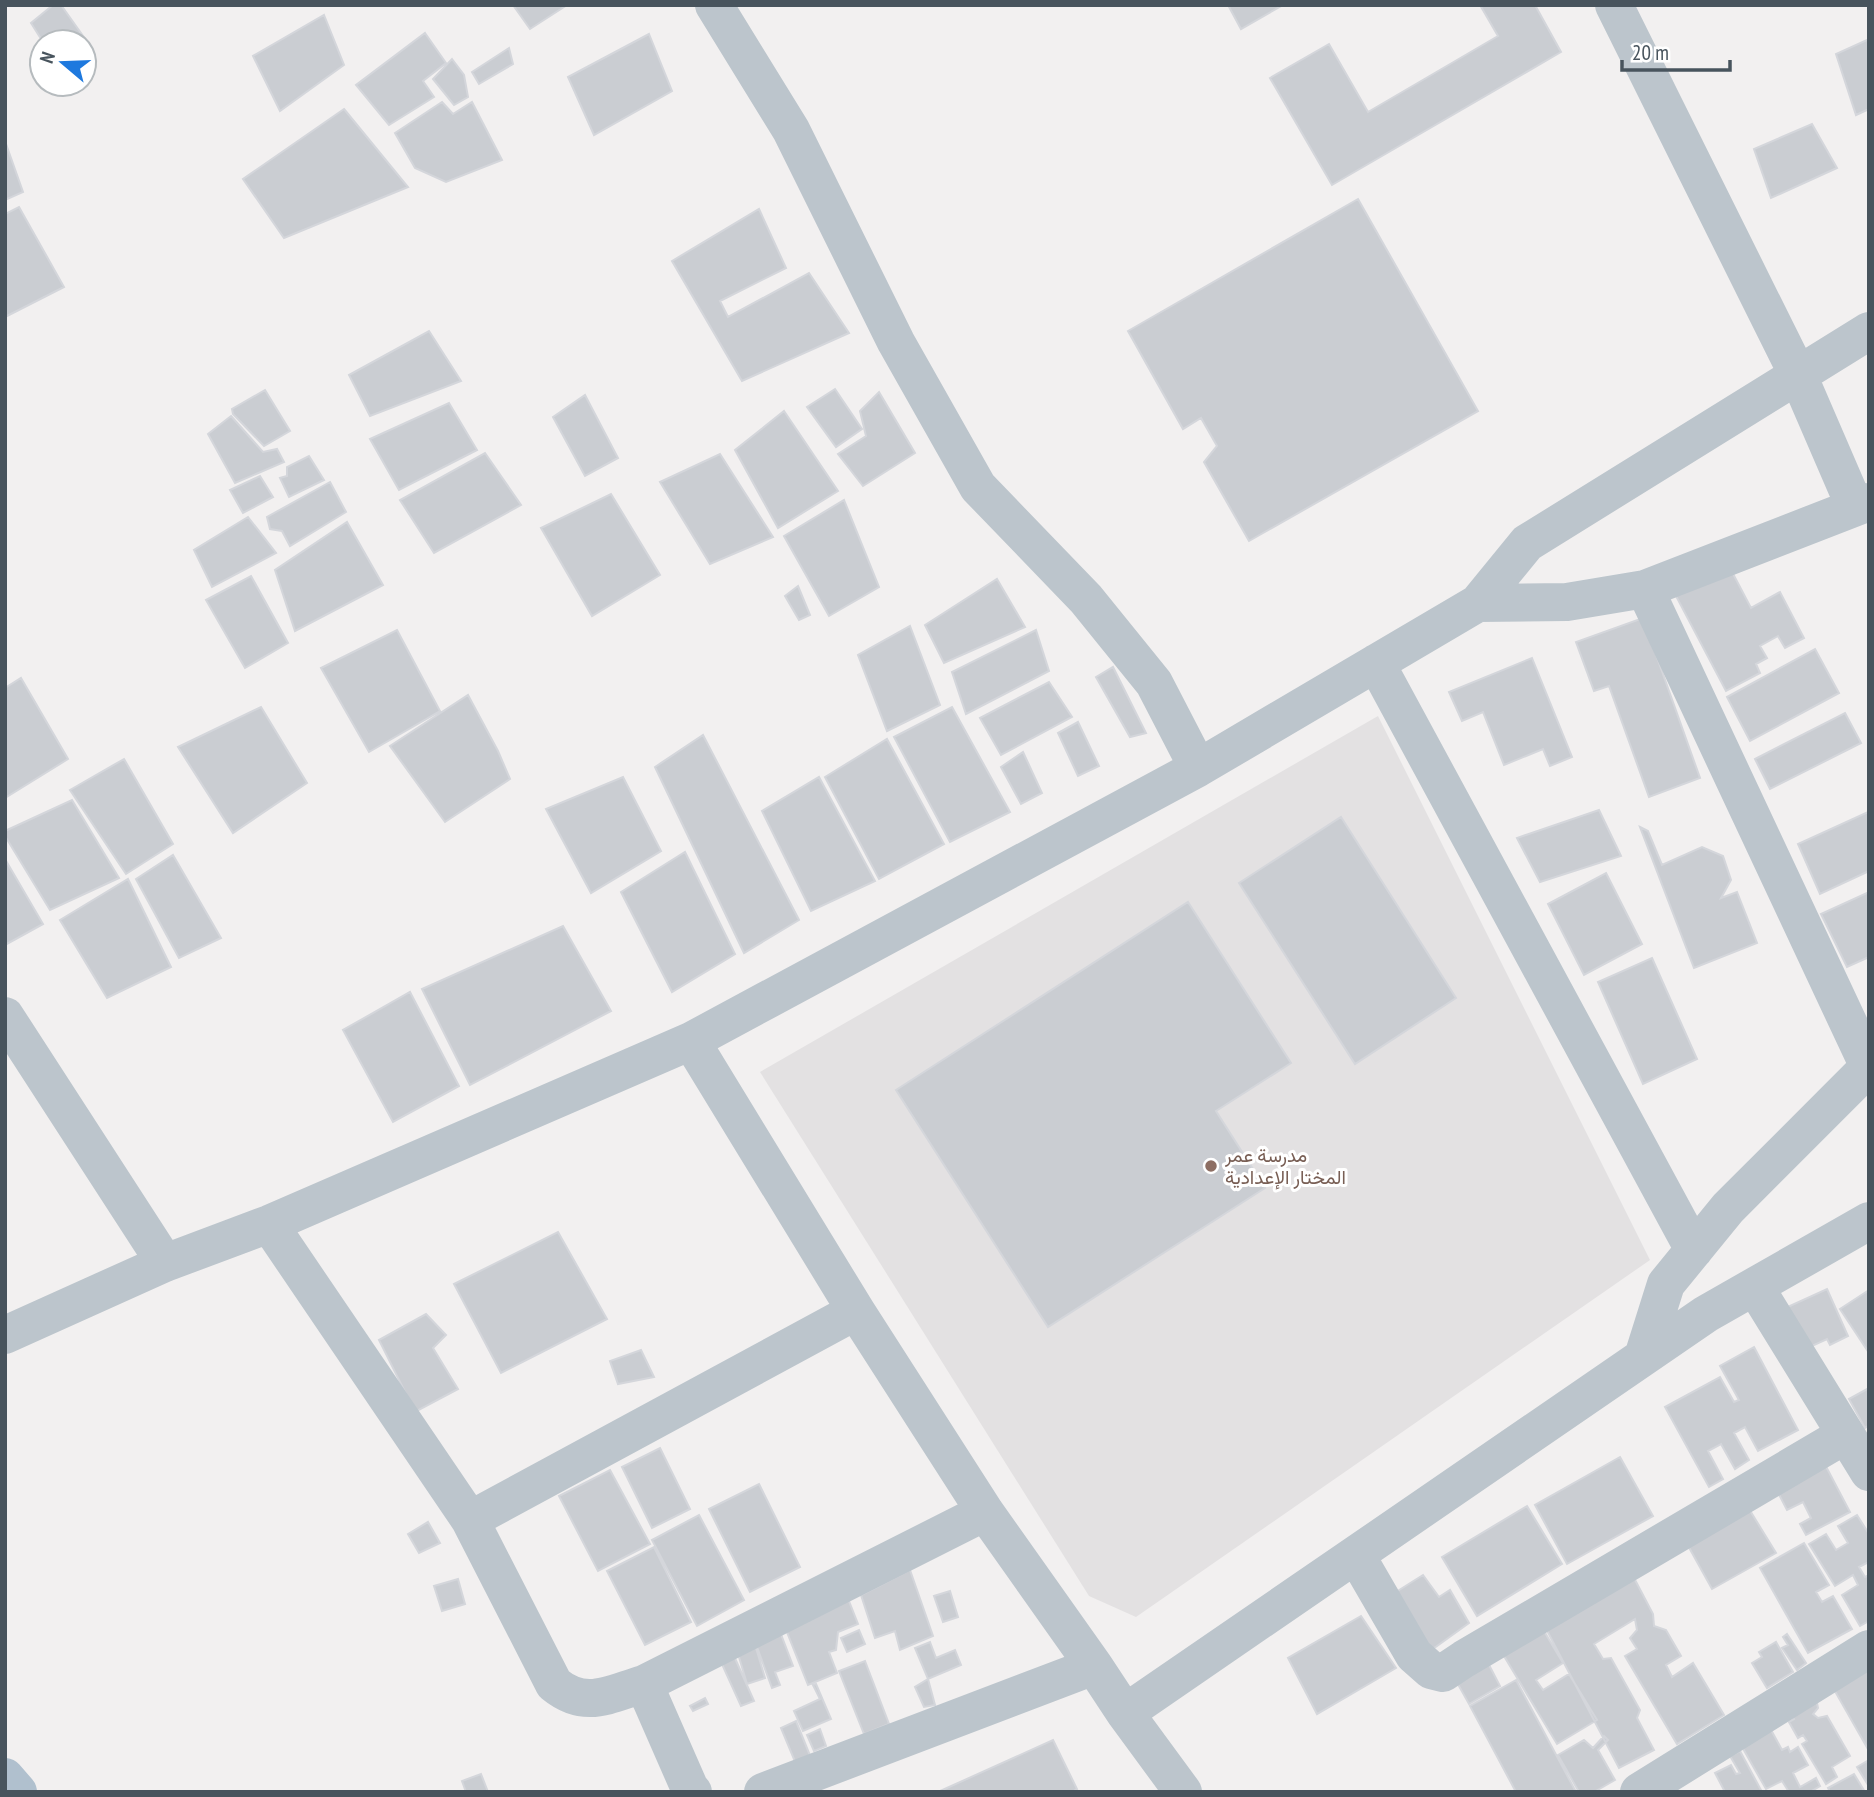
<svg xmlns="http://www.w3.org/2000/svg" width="1874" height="1797" viewBox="0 0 1874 1797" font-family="'PT Sans Narrow',Vazirmatn,sans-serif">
  <rect width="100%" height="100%" fill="#f2f0f0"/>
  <path fill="#e3e1e2" d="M1378,716l272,544 -514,357 -47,-21 -329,-524z"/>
  <path fill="#cacdd2" stroke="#d4d6db" stroke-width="2" d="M53,5h8l32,45 -9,6v-14h-41l-12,-19z
    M513,5h54l-37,24z
    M1228,5h55l-42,24z
    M1480,5h55l26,47 -229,133 -62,-107 59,-34 39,68 130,-76z
    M324,15l20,50 -64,46 -27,-55z
    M425,33l21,30 -23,18 11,16 -45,28 -33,-40z
    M649,34l23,57 -78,44 -26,-58z
    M1869,39v70l-13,6 -20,-61z
    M509,48l4,16 -34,20 -7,-12z
    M452,59l12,16 4,22 -14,8 -21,-26z
    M442,102l11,12 19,-12 30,58 -56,22 -31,-14 -20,-35z
    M344,109l64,78 -124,51 -41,-59z
    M1812,124l25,44 -66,30 -17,-49z
    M5,141l18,51 -18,8z
    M1358,199l120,212 -229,130 -45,-79 13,-16 -16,-28 -18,11 -55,-98z
    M19,207l45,80 -59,30v-103z
    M759,209l27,59 -66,33 8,16 81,-44 40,60 -107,48 -70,-120z
    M429,331l32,50 -91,35 -21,-41z
    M835,389l27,40 -26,18 -29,-40z
    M265,390l25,41 -26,15 -31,-32 -1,-5z
    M879,392l36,61 -52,33 -25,-32 28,-18 -6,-25z
    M585,395l33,63 -33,18 -32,-59z
    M449,403l28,47 -78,40 -29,-51z
    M784,411l54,80 -60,37 -43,-78z
    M231,416l32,36 14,-3 7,13 -49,21 -27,-49z
    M485,453l36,52 -87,48 -34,-53z
    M720,454l53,83 -63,27 -50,-82z
    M309,456l15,24 -35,17 -9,-19 7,-2v-9z
    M260,476l13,21 -30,16 -13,-23z
    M330,482l16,30 -56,34 -8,-15 -12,-2 -3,-12z
    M611,494l49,81 -68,41 -51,-88z
    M844,500l35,87 -50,29 -45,-80z
    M248,517l28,36 -64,34 -18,-37z
    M347,522l36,63 -88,46 -20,-61z
    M1730,568l21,40 29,-16 24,46 -19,10 -7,-12 -18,10 7,12 -11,6 4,9 -34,18 -50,-95z
    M251,576l37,67 -43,25 -39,-68z
    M997,579l28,48 -81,36 -19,-38z
    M798,586l12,29 -11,5 -14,-24z
    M1643,618l57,160 -51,19 -40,-111 -15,5 -18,-49z
    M910,626l30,79 -53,26 -29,-76z
    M397,630l43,81 -71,41 -48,-84z
    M1036,630l13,41 -83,43 -14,-42z
    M1815,649l24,44 -89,48 -23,-44z
    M1532,658l40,99 -22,9 -7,-17 -39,16 -21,-53 -21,9 -13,-29z
    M1113,667l33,66 -16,4 -34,-60z
    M21,678l47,81 -63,39v-110z
    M1049,682l23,35 -71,38 -21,-37z
    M468,695l30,56 12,28 -65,43 -55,-76z
    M261,707l46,76 -74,50 -55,-86z
    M952,707l58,105 -60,30 -56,-105z
    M1845,713l16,30 -91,46 -15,-30z
    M1078,722l21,44 -21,10 -20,-43z
    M703,735l96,185 -55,33 -89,-186z
    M887,739l57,105 -65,35 -54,-102z
    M1023,752l19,41 -21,11 -20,-37z
    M124,759l49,85 -47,30 -56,-84z
    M623,777l38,74 -70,42 -45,-84z
    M819,777l56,104 -64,30 -49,-100z
    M72,800l47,78 -69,32 -45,-74v-5z
    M1599,810l22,46 -81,26 -23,-44z
    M1868,812l1,59 -49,23 -22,-50z
    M1341,817l115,181 -101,66 -116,-181z
    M1640,827l8,4 14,34 40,-18 21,9 8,24 -10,18 16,-6 20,51 -63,25z
    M685,852l50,102 -63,38 -51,-100z
    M173,855l48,83 -42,20 -43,-79z
    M5,859l38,65 -38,21z
    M1606,873l36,71 -58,31 -36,-71z
    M128,879l43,88 -64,31 -47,-78z
    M1869,892v65l-22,10 -26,-53z
    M1188,902l103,161 -75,48 49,77 -217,139 -152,-237z
    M563,926l48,85 -141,74 -48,-96z
    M1652,958l45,101 -54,25 -45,-102z
    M410,992l49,94 -66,36 -50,-92z
    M558,1232l49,87 -106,54 -47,-89z
    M1827,1289l21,47 -18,9 -3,-6 -28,13 -18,-42z
    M1869,1290v63l-29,-44z
    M426,1314l20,21 -13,13 25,41 -43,23 -36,-72z
    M1754,1347l44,83 -40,21 -13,-24 -11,6 15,27 -14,9 -14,-25 -13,7 15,28 -14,8 -44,-80 55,-30 14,25 5,-2 -19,-34z
    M641,1350l13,27 -36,7 -8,-23z
    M1869,1388v37l-4,3 -16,-29z
    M660,1448l30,61 -38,19 -30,-61z
    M1620,1457l33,59 -86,48 -32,-59z
    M1821,1457l29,55 -44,23 -6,-11 11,-6 -8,-16 -16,8 -14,-27z
    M610,1470l40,74 -52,27 -39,-75z
    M759,1484l41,83 -50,25 -41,-83z
    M1746,1504l30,49 -64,36 -26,-47z
    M1527,1506l35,58 -85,52 -35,-59z
    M699,1515l45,85 -47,26 -45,-86z
    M1857,1515l12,19v28l-10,5 6,10 4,-2v46l-9,5 -18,-31 16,-10 -5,-10 -18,11 -26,-42 17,-10 10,16 12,-7 -10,-17z
    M428,1522l12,21 -21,10 -11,-19z
    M1804,1543l25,42 -13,7 6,10 11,-6 19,33 -44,24 -48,-85z
    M654,1547l37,75 -46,23 -38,-74z
    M910,1570l23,66 -33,14 -5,-19 -20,7 -14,-43z
    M1423,1575l16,22 11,-7 19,33 -39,28 -34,-59z
    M1633,1576l20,38 1,12 12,4 15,26 -15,9 6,12 21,-14 31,52 -47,29 -52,-88 12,-7 -7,-11 7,-8 -2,-11 -41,25 9,15 8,-1 29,52 -3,8 17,32 -35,18 -76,-145z
    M458,1579l7,25 -23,7 -8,-25z
    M845,1591l13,33 -20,8 -2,18 -7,2 8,21 -29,12 -27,-68z
    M950,1591l8,26 -15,5 -9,-26z
    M1361,1616l35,52 -79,46 -29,-56z
    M1541,1626l22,37 -27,17 7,10 26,-16 28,46 -40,24 -56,-93z
    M779,1629l14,37 -18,6 5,13 -8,3 -18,-49z
    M859,1630l6,14 -18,8 -6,-14z
    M1787,1634l19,29 -9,7 -15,-22 6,-3 -5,-8z
    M754,1641l11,37 -18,6 -11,-37z
    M930,1642l6,16 19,-8 6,15 -33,14 -13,-31z
    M1776,1642l17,30 -26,16 -15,-25 10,-6 -3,-5z
    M734,1656l20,45 -13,5 -20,-44z
    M865,1661l24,63 -25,10 -25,-63z
    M1487,1661l13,25 -31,18 -14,-25z
    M1869,1665v86l-37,-65z
    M928,1679l7,26 -11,2 -9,-20z
    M1516,1680l60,112h-60l-46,-86z
    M816,1684l15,35 -28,12 -9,-20 26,-12 -7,-14z
    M1815,1693l3,15 -5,6 5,4 9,-2 23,40 -18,11 5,10 -11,7 -24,-40 5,-3 -4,-6 -5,3 -9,-16 5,-3 -5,-10z
    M705,1698l3,6 -15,7 -3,-5z
    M796,1721l15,37 -15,6 -15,-36z
    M1770,1728l12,22 6,-3 2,5 8,-5 10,18 -15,8 7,14 16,-9 4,8 -10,6h-21l-7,-11 -16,8 -25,-44z
    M820,1729l6,17 -12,5 -7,-16z
    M1604,1736l4,4 -10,10 17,30 -21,12h-15l-21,-37 26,-15 9,8z
    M1053,1740l24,49 -5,3h-134z
    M1740,1751l22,41h-37l-10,-19 16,-8 5,9 4,-1 -10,-17z
    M1869,1760v24l-1,1 -11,-18z
    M481,1774l7,18h-22l-4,-11z
    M1854,1774l11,18h-35l-2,-4z"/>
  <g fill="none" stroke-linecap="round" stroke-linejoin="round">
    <path stroke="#bcc5cc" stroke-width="38" d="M714,5l77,125 105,212 82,145 108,112 68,84 44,85
      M1614,5l184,370 57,132
      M1645,589l224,478
      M1478,603l49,-60 342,-212
      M1376,663l318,587
      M5,1016l160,247
      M691,1041l165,270 129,201 109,154 31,47 58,79
      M269,1224l201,296 84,164c32,26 55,10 90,0l341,-172
      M1755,1287l114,185
      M5,1335l160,-72 104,-39 422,-183 507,-273 280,-165 89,-1 78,-13 224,-87
      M1643,1357l23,-73 62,-76 141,-141
      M470,1520l386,-209
      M1356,1555l58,100 17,15 12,3 21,-14 381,-224
      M644,1684l46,105 3,3
      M1125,1713l581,-399 163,-93
      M763,1792l331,-126
      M1639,1792l230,-143"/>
    <path stroke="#b0c0ce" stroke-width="38" d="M5,1777l13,15"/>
  </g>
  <circle fill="#8d6e63" stroke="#fff" stroke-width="2.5" cx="1211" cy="1166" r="7"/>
  <g text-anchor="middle" stroke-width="6" stroke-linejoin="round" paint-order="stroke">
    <g font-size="19" fill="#785e54" stroke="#fff" text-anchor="start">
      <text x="1225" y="1162">مدرسة عمر<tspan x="1225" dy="22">المختار الإعدادية</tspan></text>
    </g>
  </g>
  <rect width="1874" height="1797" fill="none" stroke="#48545d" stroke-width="14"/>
  <g transform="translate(63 63) rotate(289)"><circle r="33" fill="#ffffff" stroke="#b6bbbe" stroke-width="2"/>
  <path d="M0-5L12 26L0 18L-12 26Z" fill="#1e79de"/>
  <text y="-10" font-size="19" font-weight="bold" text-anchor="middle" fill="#48545d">N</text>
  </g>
  <path d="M1622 60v10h108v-10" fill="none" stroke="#48545d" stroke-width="3.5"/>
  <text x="1632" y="60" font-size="21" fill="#48545d" stroke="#ffffff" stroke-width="5" paint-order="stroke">20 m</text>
</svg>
